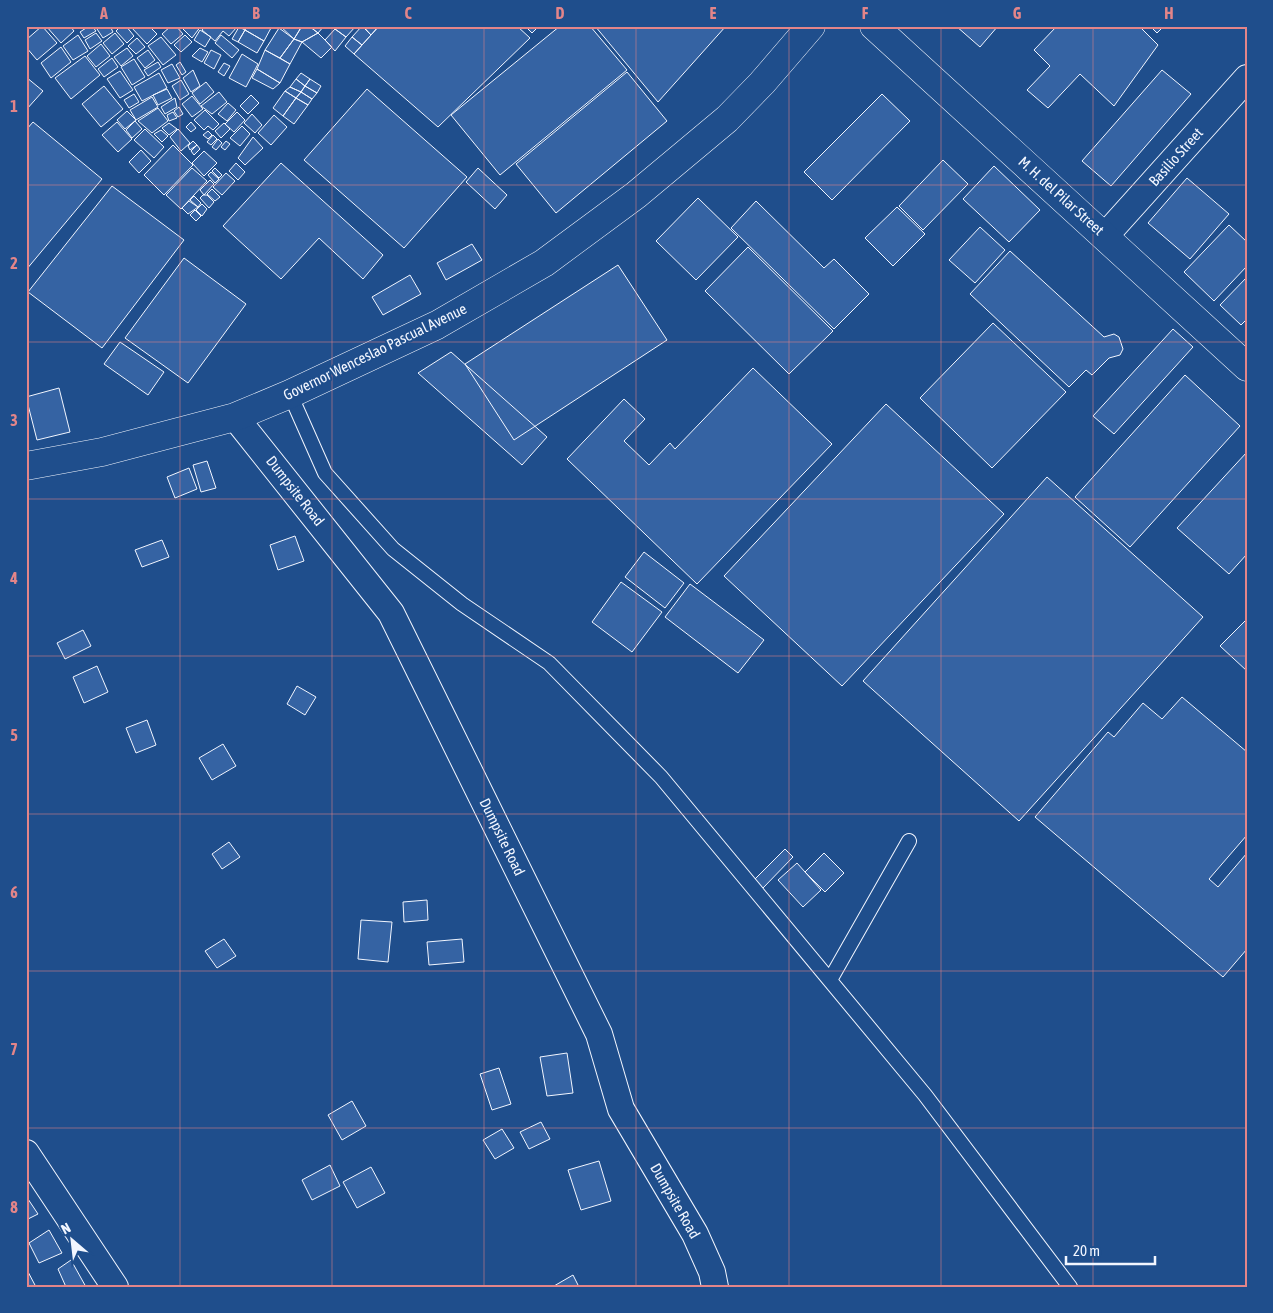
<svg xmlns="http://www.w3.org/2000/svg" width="1273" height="1313" viewBox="0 0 1273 1313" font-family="'Asap Condensed',sans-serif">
  <rect width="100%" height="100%" fill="#1f4e8c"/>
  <path fill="#3563a3" stroke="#f2f6ff" d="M42,26l15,17 -20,17 -11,-13v-7z
    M46,26h24l4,5 -13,12z
    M89,26h3l4,5 -12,7 -4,-6z
    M95,26h15l3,6 -10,6z
    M121,26h5l8,10 -7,7 -11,-12z
    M130,26h19l8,8 -10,10z
    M171,26h5l7,8 -12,10 -9,-10z
    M180,26h21l-9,12z
    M205,26h31l1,1 -8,9 -6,-5 -8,10 -13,-11z
    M247,26h21l3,2 -7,13 -19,-11z
    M280,26h22l-8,13z
    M302,26h7l9,7 -16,9 -8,-3z
    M309,26h15l-6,7z
    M337,26h19l-10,11 -11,-8z
    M362,26l9,9 -9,10 -10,-8z
    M363,26h16l-8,9z
    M379,26h138l13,12 -92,89 -84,-73z
    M525,26h14l-7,7z
    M560,26h30l37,44 -127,105 -49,-60z
    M595,26h131l-68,76z
    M956,26h42l-18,21z
    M1057,26h82l19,19 -44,61 -34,-32 -32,34 -21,-18 23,-24 -16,-16z
    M1150,26h14l-7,7z
    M239,27l6,3 -7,12 -6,-3z
    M279,28l15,11 -14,19 -15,-8z
    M335,29l11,8 -11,14 -10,-11z
    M200,30l11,7 -6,10 -11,-7z
    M245,30l19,11 -7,12 -19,-11z
    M96,33l6,8 -12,8 -5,-9z
    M115,33l9,11 -12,10 -9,-11z
    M318,33l14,14 -11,11 -19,-16z
    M78,35l10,16 -15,9 -10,-14z
    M185,35l7,7 -11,10 -7,-7z
    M221,35l18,15 -7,8 -17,-15z
    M161,37l15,18 -13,10 -15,-19z
    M352,37l10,8 -8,9 -9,-8z
    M137,38l8,9 -9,7 -8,-8z
    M294,39l8,3 -12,22 -10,-6z
    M101,44l9,12 -14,11 -9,-11z
    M61,47l10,15 -20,16 -10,-15z
    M127,48l6,8 -12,10 -7,-9z
    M200,48l8,4 -6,10 -10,-6z
    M148,50l7,10 -10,8 -8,-10z
    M211,50l10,5 -7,14 -10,-6z
    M265,50l25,14 -10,19 -23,-14z
    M242,54l16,10 -12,23 -17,-9z
    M85,56l15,19 -29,24 -16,-21z
    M112,58l6,9 -14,10 -6,-8z
    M134,59l11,18 -13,8 -11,-18z
    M158,62l3,5 -13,9 -4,-6z
    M180,62l6,10 -4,3 -6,-10z
    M224,63l6,3 -6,10 -6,-4z
    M172,64l8,14 -12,5 -7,-13z
    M257,69l23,14 -7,6 -21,-11z
    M193,70l7,16 -9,6 -8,-14z
    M1162,70l29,24 -80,92 -29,-25z
    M120,71l13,19 -13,8 -13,-19z
    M627,72l40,49 -111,92 -40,-49z
    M159,73l8,15 -25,13 -8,-14z
    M301,73l9,6 -5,7 -9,-7z
    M26,77l17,14 -17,19z
    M296,79l9,7 -4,6 -11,-5z
    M310,79l11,7 -4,7 -12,-7z
    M181,80l8,14 -9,6 -8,-14z
    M206,82l8,10 -14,12 -8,-11z
    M104,86l19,23 -22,18 -19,-23z
    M305,86l12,7 -5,6 -11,-7z
    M290,87l11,5 -5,6 -11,-7z
    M167,89l5,9 -14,7 -5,-10z
    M367,89l100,88 -63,71 -100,-88z
    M285,91l11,7 -13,18 -10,-8z
    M219,92l8,10 -15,12 -11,-8z
    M301,92l11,7 -4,6 -12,-7z
    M134,94l5,8 -10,6 -5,-8z
    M882,94l28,27 -78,79 -28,-28z
    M251,95l8,8 -11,11 -8,-8z
    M192,96l11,13 -11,8 -10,-13z
    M152,97l6,10 -22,13 -6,-10z
    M175,98l2,9 -12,7 -4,-7z
    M296,98l12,7 -14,19 -11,-8z
    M228,103l8,7 -9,11 -9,-7z
    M179,107l4,7 -5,3 -4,-6z
    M158,108l10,13 -16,12 -14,-12z
    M205,110l14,14 -6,6 -5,-4 -4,4 -10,-10z
    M127,111l9,9 -11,9 -8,-9z
    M173,112l4,6 -8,3 -2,-6z
    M237,112l8,8 -11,12 -9,-8z
    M252,114l10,11 -7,8 -11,-10z
    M274,115l13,12 -16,18 -13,-12z
    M135,121l7,8 -10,9 -6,-8z
    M33,122l69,57 -76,91v-140z
    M117,122l15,17 -14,13 -16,-17z
    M191,122l5,6 -5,4 -5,-5z
    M169,123l8,6 -8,6 -7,-7z
    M224,123l6,6 -9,9 -6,-7z
    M242,126l8,8 -10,12 -10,-8z
    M145,129l19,18 -10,11 -20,-18z
    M178,129l12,14 -9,8 -11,-14z
    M161,130l7,6 -6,6 -8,-8z
    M208,131l4,4 -4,4 -5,-4z
    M213,135l4,4 -6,6 -4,-3z
    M253,137l10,11 -18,17 -7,-7z
    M218,139l4,4 -6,7 -4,-3z
    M193,141l4,4 -7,5 -2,-4z
    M226,141l4,3 -5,6 -4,-3z
    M173,145l20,20 -29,30 -20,-20z
    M197,145l3,4 -6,6 -3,-4z
    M141,150l10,11 -12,12 -10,-11z
    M204,151l13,12 -13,13 -12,-13z
    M943,160l25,24 -45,46 -24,-24z
    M236,163l9,9 -7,8 -9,-9z
    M281,163l102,92 -20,24 -44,-41 -38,41 -58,-53z
    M994,166l46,44 -31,32 -46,-43z
    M192,168l15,13 -26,28 -15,-14z
    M215,168l7,7 -3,3 -7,-7z
    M478,168l29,27 -12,14 -29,-27z
    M211,172l8,7 -4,4 -7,-8z
    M226,173l9,8 -13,14 -9,-8z
    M1187,178l42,36 -39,45 -42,-36z
    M210,180l4,4 -10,11 -4,-5z
    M112,186l72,54 -82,108 -74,-56z
    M212,189l8,8 -5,4 -8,-7z
    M203,195h4l7,7 -5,6 -9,-10z
    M194,196l7,7 -3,4 -8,-7z
    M698,198l40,39 -42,43 -40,-39z
    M189,201l9,6 -10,7 -6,-6z
    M756,201l68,67 10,-9 35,35 -35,35 -103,-101z
    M202,204l5,5 -5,7 -6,-6z
    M897,207l28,27 -32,32 -28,-28z
    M195,210l6,6 -5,5 -6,-6z
    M1229,225l18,17v24l-33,35 -30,-29z
    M980,227l25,23 -30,33 -26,-23z
    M472,244l10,16 -36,20 -9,-17z
    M748,247l85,84 -44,43 -84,-83z
    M1010,251l94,86 10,-3 5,3 4,12 -3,6 -11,3 -17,17 -6,-5 -17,17 -99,-93z
    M184,258l62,46 -58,79 -63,-45z
    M618,265l49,75 -153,100 -49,-76z
    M410,275l11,19 -38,21 -11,-18z
    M1247,277v42l-6,6 -21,-20z
    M993,323l73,69 -74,76 -72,-70z
    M1173,329l20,18 -79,87 -21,-18z
    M120,342l44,30 -16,23 -44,-31z
    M451,352l96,85 -25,28 -104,-92z
    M753,368l79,76 -135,140 -130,-125 57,-60 21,20 -21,22 25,24 21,-22 5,6z
    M1185,375l55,51 -110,121 -55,-50z
    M59,388l11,44 -33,8 -11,-43z
    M886,404l118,110 -162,172 -118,-110z
    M1247,452v102l-18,20 -52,-46z
    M207,461l9,27 -15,4 -8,-27z
    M189,468l8,21 -22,9 -8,-21z
    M1047,477l156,140 -184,204 -156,-140z
    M295,536l9,25 -26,9 -8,-25z
    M162,540l7,17 -27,10 -7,-17z
    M644,552l40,31 -19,25 -40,-31z
    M621,582l41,30 -30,40 -40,-30z
    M690,584l74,56 -26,33 -73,-56z
    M1247,619v52l-27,-25z
    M83,630l8,16 -26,13 -8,-16z
    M97,666l11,26 -24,11 -11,-26z
    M297,686l19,11 -11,18 -18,-11z
    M1182,697l65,55v83l-38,44 9,8 29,-34v96l-24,28 -188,-160 73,-85 6,5 29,-34 19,16z
    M147,720l9,25 -20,8 -10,-25z
    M223,744l13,22 -24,14 -13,-22z
    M229,842l11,15 -18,12 -10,-15z
    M785,849l8,8 -30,31 -9,-8z
    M824,853l20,20 -19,19 -20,-20z
    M797,863l24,27 -18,17 -25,-27z
    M427,900l1,20 -24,2 -1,-20z
    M361,920l31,2 -4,40 -30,-3z
    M224,939l12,17 -19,12 -12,-17z
    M462,939l2,23 -35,3 -2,-23z
    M567,1053l6,40 -26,3 -7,-39z
    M499,1068l12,36 -19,6 -12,-36z
    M352,1101l14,25 -24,14 -14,-25z
    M541,1122l9,17 -21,10 -9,-17z
    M502,1129l12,19 -19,11 -12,-19z
    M599,1161l12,40 -30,9 -13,-40z
    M330,1165l10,21 -28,14 -10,-20z
    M371,1167l14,26 -28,15 -14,-26z
    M26,1196l12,18 -12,6z
    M49,1230l13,23 -23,10 -10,-20z
    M71,1260l15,27h-20l-8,-18z
    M26,1268l10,19h-10z
    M573,1275l6,12h-24l-1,-1z"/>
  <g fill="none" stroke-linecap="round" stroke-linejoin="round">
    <defs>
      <path id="lane" d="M290,394l35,79 68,76 69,55 87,59 112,114 264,318 145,192
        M830,980l79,-139"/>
      <path id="street" d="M1105,236l142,-158
        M235,417l156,196 208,421 22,75 74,125 17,38 3,15
        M26,1153l89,134"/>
      <path id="secondary" d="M874,26l373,341
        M26,466l76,-14 133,-35 55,-23 147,-69 107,-62 92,-68 91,-76 35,-36 49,-57"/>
    </defs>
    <use href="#lane" stroke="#f2f6ff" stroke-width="16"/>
    <use href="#street" stroke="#f2f6ff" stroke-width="28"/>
    <use href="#secondary" stroke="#f2f6ff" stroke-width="29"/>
    <use href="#lane" stroke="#1f4e8c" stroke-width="14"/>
    <use href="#street" stroke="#1f4e8c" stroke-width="26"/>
    <use href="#secondary" stroke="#1f4e8c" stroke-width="28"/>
  </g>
  <path fill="none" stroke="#e38589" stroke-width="1" stroke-opacity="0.55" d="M180,26v1261M332,26v1261M484,26v1261M636,26v1261M789,26v1261M941,26v1261M1093,26v1261M26,185h1221M26,342h1221M26,499h1221M26,656h1221M26,814h1221M26,971h1221M26,1128h1221"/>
  <g text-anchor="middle" stroke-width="4" stroke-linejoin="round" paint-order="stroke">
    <g font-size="15" fill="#f2f6ff" stroke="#1f4e8c">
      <text transform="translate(1176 157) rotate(-48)" y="5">Basilio Street</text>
      <text transform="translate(1061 196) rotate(42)" y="5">M. H. del Pilar Street</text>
      <text transform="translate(375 352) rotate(-26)" y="5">Governor Wenceslao Pascual Avenue</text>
      <text transform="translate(295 491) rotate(52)" y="5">Dumpsite Road</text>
      <text transform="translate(502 837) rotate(64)" y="5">Dumpsite Road</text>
      <text transform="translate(675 1201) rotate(60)" y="5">Dumpsite Road</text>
    </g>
  </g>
  <rect width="1273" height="1313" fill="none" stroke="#1f4e8c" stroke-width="55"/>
  <g transform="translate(72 1240) rotate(332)" stroke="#1f4e8c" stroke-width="4" paint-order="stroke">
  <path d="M0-4L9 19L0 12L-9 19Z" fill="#f2f6ff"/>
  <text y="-8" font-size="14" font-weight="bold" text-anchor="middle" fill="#f2f6ff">N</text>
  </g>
  <path d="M1066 1256v8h89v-8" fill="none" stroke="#f2f6ff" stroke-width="2.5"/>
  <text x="1073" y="1256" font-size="15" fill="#f2f6ff" stroke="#1f4e8c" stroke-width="4" paint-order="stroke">20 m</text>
  <rect x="28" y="28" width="1218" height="1258" fill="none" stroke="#e38589" stroke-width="2"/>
  <g font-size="16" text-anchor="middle" font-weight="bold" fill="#e38589">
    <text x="104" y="19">A</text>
    <text x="256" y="19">B</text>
    <text x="408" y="19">C</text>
    <text x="560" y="19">D</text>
    <text x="713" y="19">E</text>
    <text x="865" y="19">F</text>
    <text x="1017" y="19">G</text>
    <text x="1169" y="19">H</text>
    <text x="14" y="112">1</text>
    <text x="14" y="269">2</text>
    <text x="14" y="426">3</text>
    <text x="14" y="584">4</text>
    <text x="14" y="741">5</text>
    <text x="14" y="898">6</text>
    <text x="14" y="1055">7</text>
    <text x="14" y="1213">8</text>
  </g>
</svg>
